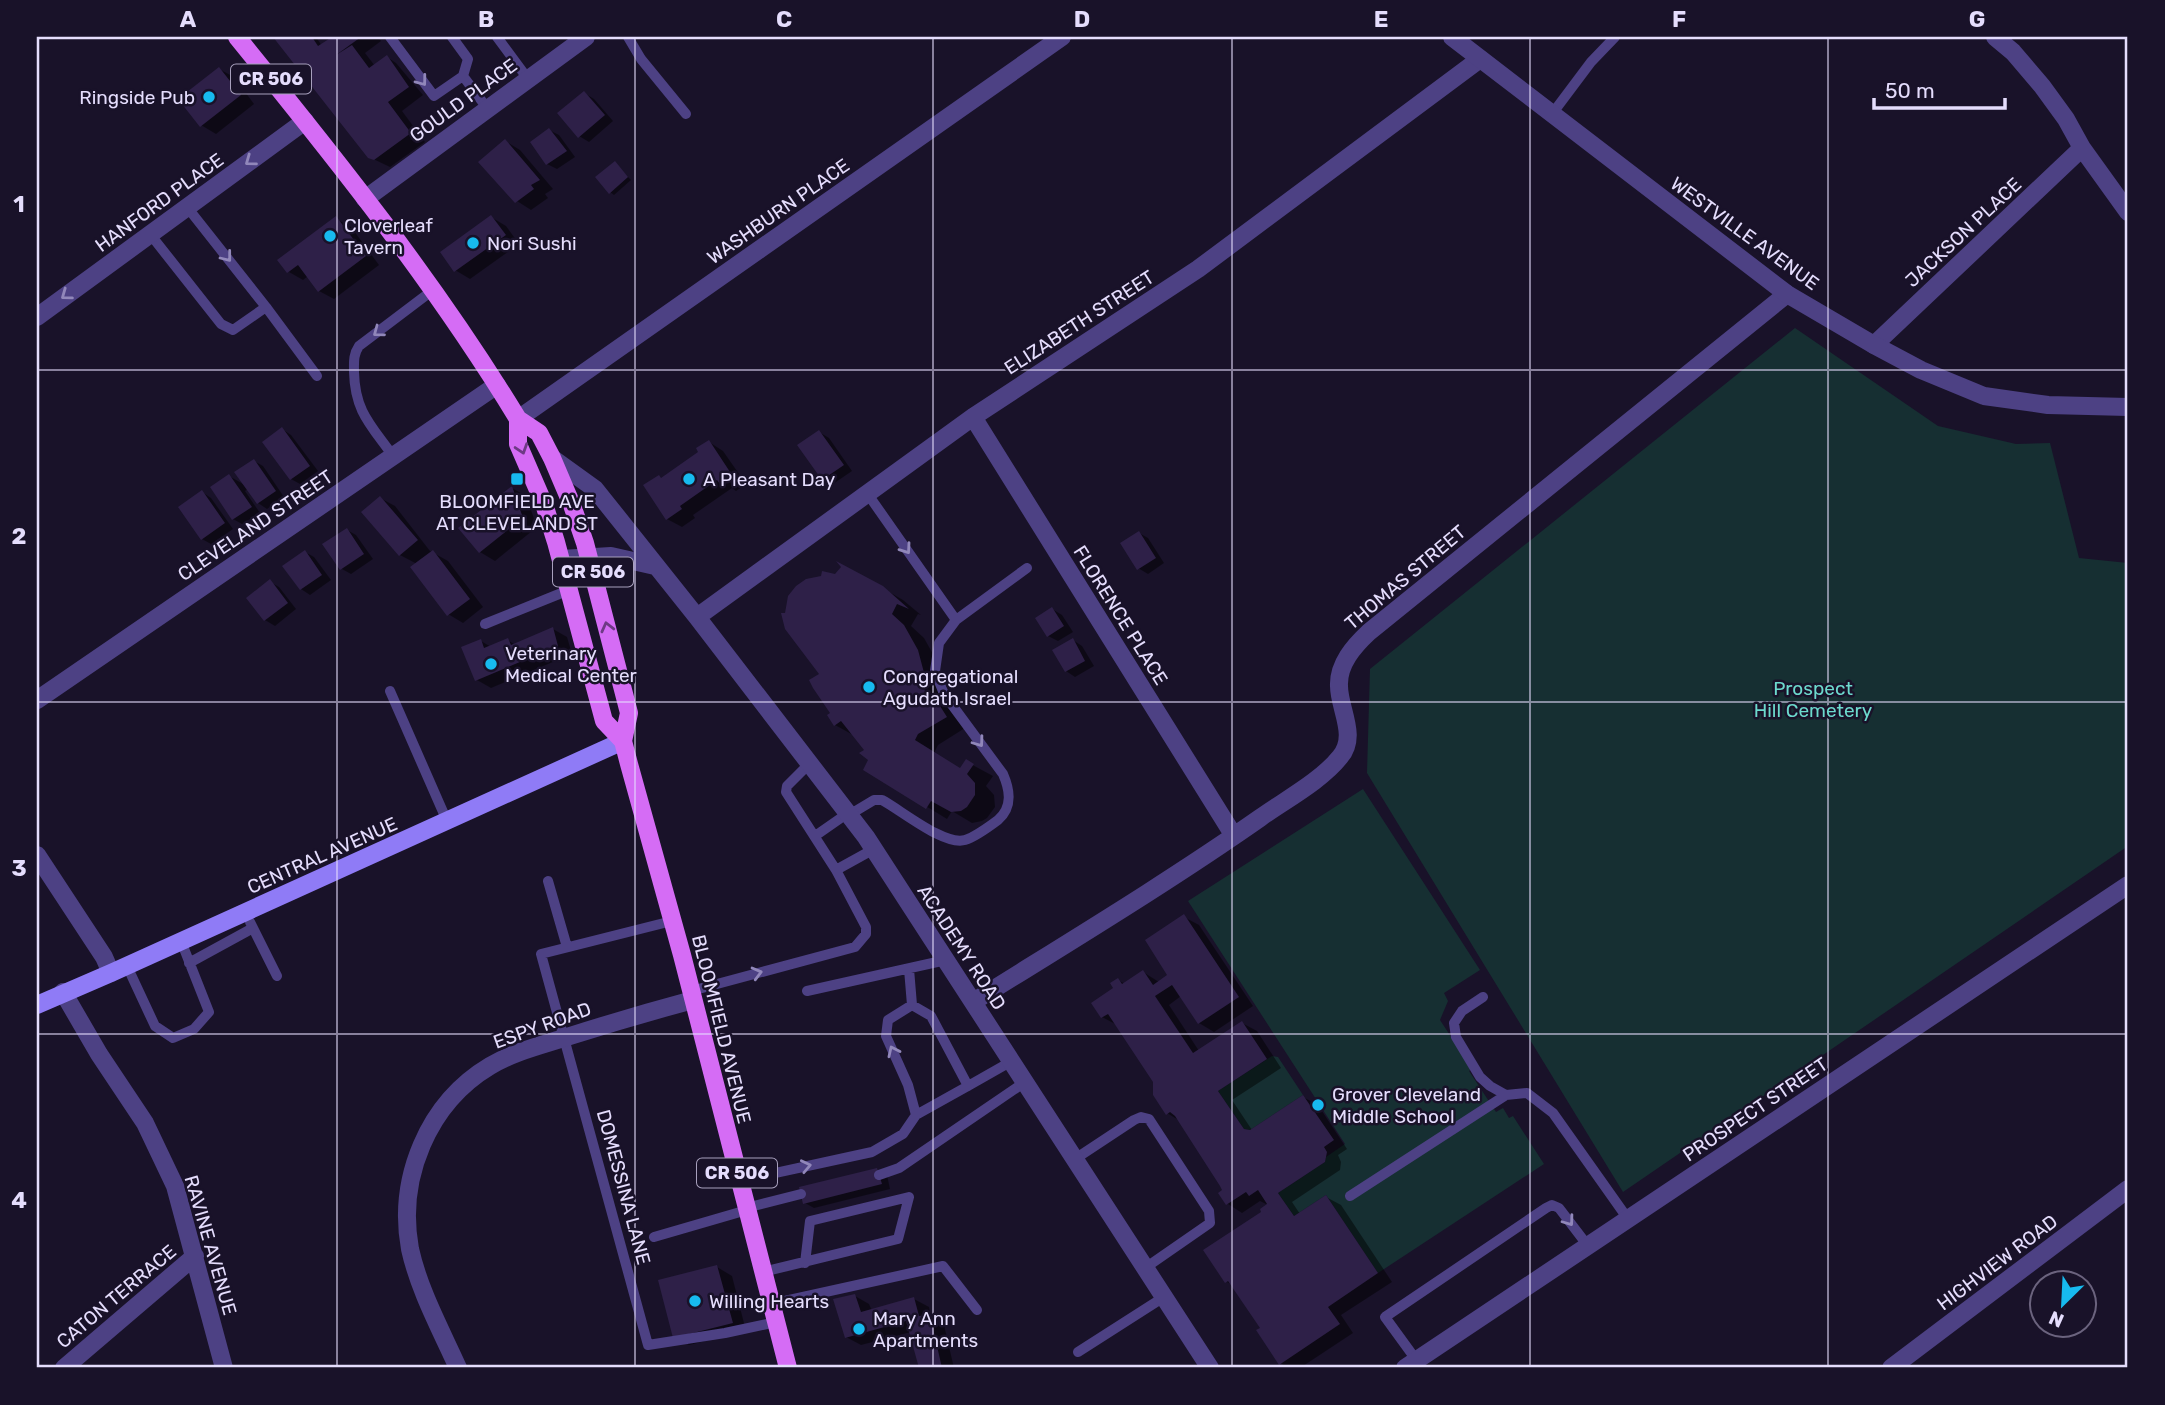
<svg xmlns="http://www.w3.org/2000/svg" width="2165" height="1405" viewBox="0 0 2165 1405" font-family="Rubik,sans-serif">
  <rect width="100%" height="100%" fill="#191229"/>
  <path fill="#162f32" d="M1795,328l143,98 78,18 34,-1 29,115 49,5v283l-505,346 -256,-419 3,-104z
    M1363,789l117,181 -36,23 4,8 -8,19 32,49 -3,2 27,41 7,-4 6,10 4,-2 31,48 -166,109 -52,-78 -32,21 -16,-23 47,-31 1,-5 19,-13 -157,-243z
    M1272,1056l6,1 25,38 -53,35 -6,-1 -26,-38z"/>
  <path fill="#0007" d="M275,37h41l6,9 13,-9h43l3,4 -16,12 10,13 12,-9 9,6 27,32 -21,16 23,31 -35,25 -21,-10z
    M219,69l15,8 20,27 -38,30 -15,-9z
    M584,93l10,6 19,22 -24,21 -10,-6z
    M549,130l10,5 16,22 -18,12 -10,-5z
    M505,141l15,9 33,39 -8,5 3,4 -17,12 -14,-9z
    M615,164l16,16 -17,15 -4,-3z
    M491,217l15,9 13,18 -49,35 -15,-9z
    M336,219l15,8 28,38 -45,34 -15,-8 -11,-15 -5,4 -14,-8z
    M282,429l9,6 27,36 -18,13 -9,-5z
    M819,432l10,6 23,33 -19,13 -10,-5z
    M709,442l14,9 23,33 -10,7 -4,-3 -39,27 2,3 -13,9 -15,-8 -8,-42 3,2 39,-27z
    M254,461l9,5 21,31 -17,12 -9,-6 -10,-14 -3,2 15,22 -18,11 -9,-5 -4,-43 16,9z
    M512,488l14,8 11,31 -42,34 -15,-9z
    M202,492l9,6 22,31 -22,15 -9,-5z
    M380,498l15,8 35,45 18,10 35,46 -20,16 -15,-9 -31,-50 -17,-9z
    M347,530l9,5 17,24 -22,15 -9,-5z
    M1139,533l9,5 16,25 -16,11 -10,-6z
    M305,552l9,5 17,23 -21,15 -9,-6z
    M270,582l9,5 17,22 -21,17 -10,-6z
    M882,588l21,12 18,15 -3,-1 -7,12 13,12 14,25 8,33 19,32 -27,17 -4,8 27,17 6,-8 26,14 -7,10 8,9 1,12 -8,11 -5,3 -10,2 -20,-12 -5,8 -82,-50 6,-9 -5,-10 -11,-14 -20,-11 -3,-11z
    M1052,609l10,6 11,17 -15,9 -10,-5z
    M553,629l14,8 5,17 -81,34 -14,-8 4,-39 10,6 17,-7 7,5z
    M1073,640l9,6 12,20 -19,11 -9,-6z
    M1184,917l15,8 54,81 -39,26 -15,-9 -18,-27 -12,9 30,46 43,-28 15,8 24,37 -49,32 20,30 51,-33 15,8 29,44 -9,6 3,7 -1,8 -48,32 8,12 26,-17 15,8 51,77 -51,33 12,18 -53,35h-11l-9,-5 -18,-35 -28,-42 -7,-4 41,-77 -8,-4 -18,12 -14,-9 -8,-11 4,-2 -44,-70 -13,-8 -13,-31 -37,-57 -15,-8 16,-37 7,4 18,-12 16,10 11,-7z
    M877,1170l10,5 3,14 -76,19 -9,-5z
    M717,1267l15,9 14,55 -57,14 -15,-9z
    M855,1296l14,8 3,7 42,-12 15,8 2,11 13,7 10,43h-33l-10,-36 -50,13 -15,-8z"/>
  <path fill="#2e2048" d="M273,37h39l6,9 14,-9h29l-25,18 16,-10 17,23 18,-13 22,32 -21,15 23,31 -37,27 -6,-2z
    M219,67l22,28 -41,32 -22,-28z
    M584,91l21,24 -27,23 -21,-25z
    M549,128l18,23 -21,14 -16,-23z
    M505,139l35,41 -9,5 3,4 -19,14 -37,-41z
    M615,161l13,16 -19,17 -14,-17z
    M491,215l15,20 -52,37 -14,-20z
    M336,216l30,40 -48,36 -20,-27 -11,8 -10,-13z
    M282,427l28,39 -20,14 -28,-38z
    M819,430l25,35 -22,15 -25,-35z
    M709,440l23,35 -12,9 -3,-4 -37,26 2,3 -16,11 -23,-35 16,-10 2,3 37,-26 -2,-4z
    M254,459l22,32 -19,13 -23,-32z
    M229,474l23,33 -20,13 -22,-33z
    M512,486l11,32 -44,35 -21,-25z
    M202,490l23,33 -24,17 -23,-33z
    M380,496l38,44 -19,16 -38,-44z
    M347,528l17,26 -24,16 -18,-26z
    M1139,531l17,27 -19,12 -17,-27z
    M305,550l17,25 -22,15 -18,-24z
    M433,550l37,49 -23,17 -37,-49z
    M836,561l47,25 26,23 -12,-5 -5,10 12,11 14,25 9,34 -4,3 6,11 4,-3 14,22 -29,17 -3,6 45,28 6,-9 8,5 -7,10 8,9v12l-8,12 -6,4 -10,1 -20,-11 -5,8 -63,-39 5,-10 -9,-7 5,-3 -23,-29 -7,5 -7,-11 3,-2 -17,-25 -4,-8 10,-6 -34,-45 -4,-16h4l3,-17 8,-10 10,-7 15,-3 1,-5 13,3 6,-7z
    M270,579l18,24 -24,18 -18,-23z
    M1052,607l12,19 -17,11 -12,-19z
    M553,627l5,19 -83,35 -14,-34 20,-8 3,9 24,-10 3,7z
    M1073,638l12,23 -20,11 -13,-22z
    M1184,914l55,83 -41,27 -26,-39 -17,11 38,57 49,-32 25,38 -49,32 26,38 6,1 53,-35 31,45 -10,7 3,5 -2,10 -47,31 16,23 32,-21 52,78 -50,34 12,17 -61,41 -23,-35 4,-2 -32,-47 -3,2 -22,-33 58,-38 -1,-3 7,-5 -9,-14 -9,6 -3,-4 -20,13 -8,-12 4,-3 -2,-4 -45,-70 -5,-4 -4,3 -13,-20v-13l-45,-68 -7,4 -10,-15 22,-15 -3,-5 8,-5 4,6 21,-14 10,15 14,-10 -22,-35z
    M877,1168l5,16 -79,20 -4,-17z
    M717,1265l16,58 -60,15 -15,-58z
    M855,1294l6,18 53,-15 5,19 11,-1 12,53h-23l-13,-47 -61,17 -12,-39z"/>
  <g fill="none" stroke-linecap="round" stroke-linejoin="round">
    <path stroke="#4d4184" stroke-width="10" d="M390,37l44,59 29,-20
      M452,37l16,22 -5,17
      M497,37l31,42
      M628,37l13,22 45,55
      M463,76l24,32
      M1552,114l39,-52 24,-25
      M187,207l79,100
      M150,234l71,90 12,6 33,-23 51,69
      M393,456c-22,-31 -38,-44 -39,-84 0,-10 -1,-17 5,-26l74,-56
      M867,493l89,127
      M485,624l84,-34
      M390,691l57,130
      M849,815l25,-15h8c19,10 62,46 83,40 10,-3 25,-14 33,-20 15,-13 12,-30 5,-46l-59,-80 -9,-23 4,-28 17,-23 71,-52
      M815,836l33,-23
      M836,870l38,-21
      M548,881l19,66
      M672,921l-131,33 107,391 77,-12 51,-11
      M250,922l27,54
      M189,963l64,-35
      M127,966l28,60 18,12 21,-9 15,-17 -28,-71
      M909,969l3,36
      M691,991l164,-44 11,-13v-7l-30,-57 -50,-78 1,-6 23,-23
      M807,991l139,-31
      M1483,997l-21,14 -8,12 2,14 24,40 10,9 16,9 21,-2 26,20 75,106
      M916,1115l-8,-30 -22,-49 2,-16 24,-15 19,11 37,70 44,-25
      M1075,1159l59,-39 7,-3 8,2 60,92 1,12 -65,45
      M879,1175l20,-7 126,-86
      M739,1181l133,-29 31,-18 13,-19 52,-29
      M1350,1196l156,-101
      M746,1208l55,-14
      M654,1237l93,-27
      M763,1272l135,-33 11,-42 -99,24 -5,42
      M771,1304l172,-38 34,44
      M1078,1352l86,-55
      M1417,1361l-32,-44 161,-109 6,-3 7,3 29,38"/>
    <path stroke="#4d4184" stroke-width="18" d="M1995,37l18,15 29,34 24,33 16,29 46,64
      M365,199l221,-162
      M37,317l268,-196
      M1874,345l208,-197
      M973,417l261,419
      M518,419l544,-382
      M552,458l43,31 102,128 169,220 344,531
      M561,559l50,-3 44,10
      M697,617l276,-200 225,-148 282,-210
      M37,700l460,-315
      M37,855l67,102 7,16
      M63,992l36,62 46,69 30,63 49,182
      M973,1002c96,-60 194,-119 287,-184 25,-18 61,-37 80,-61 18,-21 -1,-48 -1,-71 -1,-22 15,-40 30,-54l418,-338
      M64,1368l131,-112
      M458,1368c-17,-38 -39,-78 -48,-119 -13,-71 18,-146 80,-183 25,-15 53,-21 80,-30 41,-13 82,-25 123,-36
      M1405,1368l723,-483
      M1891,1368l237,-179"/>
    <path stroke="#4d4184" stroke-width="18" d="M1452,37l335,257 87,51 47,25 63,26 64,9 80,2"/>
    <path stroke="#8f7bf6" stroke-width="18" d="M37,1005l74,-32 512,-232"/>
    <path stroke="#d56cf5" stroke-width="18" d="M237,37c100,123 199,247 281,382l21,14 13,25 20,47 13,38 44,170 -6,28 6,23 53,191 106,413
      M518,419v25l26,60 12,38 48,179 19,20"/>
  </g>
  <defs><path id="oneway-chevron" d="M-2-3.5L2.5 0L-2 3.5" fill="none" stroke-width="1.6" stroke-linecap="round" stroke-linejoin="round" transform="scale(1.75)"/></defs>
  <g stroke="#9187ba">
    <use href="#oneway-chevron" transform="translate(422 81) rotate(53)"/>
    <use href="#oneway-chevron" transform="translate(250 161) rotate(144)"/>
    <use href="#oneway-chevron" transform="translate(227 257) rotate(52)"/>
    <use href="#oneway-chevron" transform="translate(66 295) rotate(144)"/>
    <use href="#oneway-chevron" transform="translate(378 332) rotate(143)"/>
    <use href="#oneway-chevron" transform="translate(906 549) rotate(55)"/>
    <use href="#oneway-chevron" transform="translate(979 742) rotate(54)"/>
    <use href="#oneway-chevron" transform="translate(757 973) rotate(-15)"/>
    <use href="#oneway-chevron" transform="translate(893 1051) rotate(-115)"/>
    <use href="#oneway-chevron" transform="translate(806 1166) rotate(-12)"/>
    <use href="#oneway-chevron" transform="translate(1569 1221) rotate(54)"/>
  </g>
  <g stroke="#6e3a85">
    <use href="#oneway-chevron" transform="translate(522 449) rotate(72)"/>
    <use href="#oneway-chevron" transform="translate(607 627) rotate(-104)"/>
  </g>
  <path fill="none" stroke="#e5ddfd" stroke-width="2" stroke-opacity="0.55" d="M337,37v1331M635,37v1331M933,37v1331M1232,37v1331M1530,37v1331M1828,37v1331M37,370h2091M37,702h2091M37,1034h2091"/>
  <g fill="#17baef" stroke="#191229" stroke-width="2.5">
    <circle cx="209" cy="97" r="7"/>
    <circle cx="330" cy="236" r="7"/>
    <circle cx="473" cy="243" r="7"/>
    <rect x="510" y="472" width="14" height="14" rx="3.5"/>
    <circle cx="689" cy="479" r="7"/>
    <circle cx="491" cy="664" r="7"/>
    <circle cx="869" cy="687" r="7"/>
    <circle cx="1318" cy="1105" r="7"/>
    <circle cx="695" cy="1301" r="7"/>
    <circle cx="859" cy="1329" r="7"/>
  </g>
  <g text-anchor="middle" stroke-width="5" stroke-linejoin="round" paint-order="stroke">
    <g fill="#191229" stroke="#a8a0bd" stroke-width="2">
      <rect x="231" y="64.5" width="80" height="29" rx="5"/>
      <rect x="553" y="557.5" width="80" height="29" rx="5"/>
      <rect x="697" y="1158.5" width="80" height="29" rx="5"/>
    </g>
    <g font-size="18" font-weight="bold" fill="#e5ddfd">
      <text x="271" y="85">CR 506</text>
      <text x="593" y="578">CR 506</text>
      <text x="737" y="1179">CR 506</text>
    </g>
    <g font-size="19" fill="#e5ddfd" stroke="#191229" text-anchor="start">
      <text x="195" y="104" text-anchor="end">Ringside Pub</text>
      <text x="344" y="232">Cloverleaf<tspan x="344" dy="22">Tavern</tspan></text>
      <text x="487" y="250">Nori Sushi</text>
      <text x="703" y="486">A Pleasant Day</text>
      <text x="517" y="508" text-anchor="middle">BLOOMFIELD AVE<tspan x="517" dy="22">AT CLEVELAND ST</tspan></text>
      <text x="505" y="660">Veterinary<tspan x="505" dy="22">Medical Center</tspan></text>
      <text x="883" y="683">Congregational<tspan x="883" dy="22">Agudath Israel</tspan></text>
      <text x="1332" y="1101">Grover Cleveland<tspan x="1332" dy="22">Middle School</tspan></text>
      <text x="709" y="1308">Willing Hearts</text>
      <text x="873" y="1325">Mary Ann<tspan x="873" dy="22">Apartments</tspan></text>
    </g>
    <g font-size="19" fill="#e5ddfd" stroke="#191229">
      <text transform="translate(463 100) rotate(-36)" y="7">GOULD PLACE</text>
      <text transform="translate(159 202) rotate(-36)" y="7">HANFORD PLACE</text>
      <text transform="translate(778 211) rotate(-35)" y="7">WASHBURN PLACE</text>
      <text transform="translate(1963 232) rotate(-43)" y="7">JACKSON PLACE</text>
      <text transform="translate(1745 233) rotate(36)" y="7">WESTVILLE AVENUE</text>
      <text transform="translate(1079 322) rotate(-33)" y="7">ELIZABETH STREET</text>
      <text transform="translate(255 525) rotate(-34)" y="7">CLEVELAND STREET</text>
      <text transform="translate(1405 577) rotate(-40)" y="7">THOMAS STREET</text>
      <text transform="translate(1121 615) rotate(58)" y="7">FLORENCE PLACE</text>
      <text transform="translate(322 855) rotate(-24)" y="7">CENTRAL AVENUE</text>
      <text transform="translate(962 947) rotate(57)" y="7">ACADEMY ROAD</text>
      <text transform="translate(542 1025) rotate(-20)" y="7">ESPY ROAD</text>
      <text transform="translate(722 1029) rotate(76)" y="7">BLOOMFIELD AVENUE</text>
      <text transform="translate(1755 1109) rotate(-34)" y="7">PROSPECT STREET</text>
      <text transform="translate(624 1187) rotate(75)" y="7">DOMESSINA LANE</text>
      <text transform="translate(211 1245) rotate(74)" y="7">RAVINE AVENUE</text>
      <text transform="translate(1997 1262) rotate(-37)" y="7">HIGHVIEW ROAD</text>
      <text transform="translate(116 1296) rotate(-40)" y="7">CATON TERRACE</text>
    </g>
    <g font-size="19" fill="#6cd9cd" stroke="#191229">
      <text x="1813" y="695">Prospect<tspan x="1813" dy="22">Hill Cemetery</tspan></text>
    </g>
  </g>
  <rect width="2165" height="1405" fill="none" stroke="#191229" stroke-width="77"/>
  <g transform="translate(2063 1304) rotate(204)"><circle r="33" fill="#191229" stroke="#6b637e" stroke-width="2"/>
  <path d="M0-5L12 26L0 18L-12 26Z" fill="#17baef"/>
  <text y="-10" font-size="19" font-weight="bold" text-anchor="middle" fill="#e5ddfd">N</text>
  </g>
  <path d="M1874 98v10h131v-10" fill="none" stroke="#e5ddfd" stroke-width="3.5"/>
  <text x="1885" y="98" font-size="21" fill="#e5ddfd" stroke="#191229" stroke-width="5" paint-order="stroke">50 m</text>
  <rect x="38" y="38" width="2088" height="1328" fill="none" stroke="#e5ddfd" stroke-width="2.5"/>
  <g font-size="23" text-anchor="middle" font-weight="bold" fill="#e5ddfd">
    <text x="188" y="27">A</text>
    <text x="486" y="27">B</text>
    <text x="784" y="27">C</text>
    <text x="1082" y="27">D</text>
    <text x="1381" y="27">E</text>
    <text x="1679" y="27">F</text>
    <text x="1977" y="27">G</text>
    <text x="19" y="212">1</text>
    <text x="19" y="544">2</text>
    <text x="19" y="876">3</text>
    <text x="19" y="1208">4</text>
  </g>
</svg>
